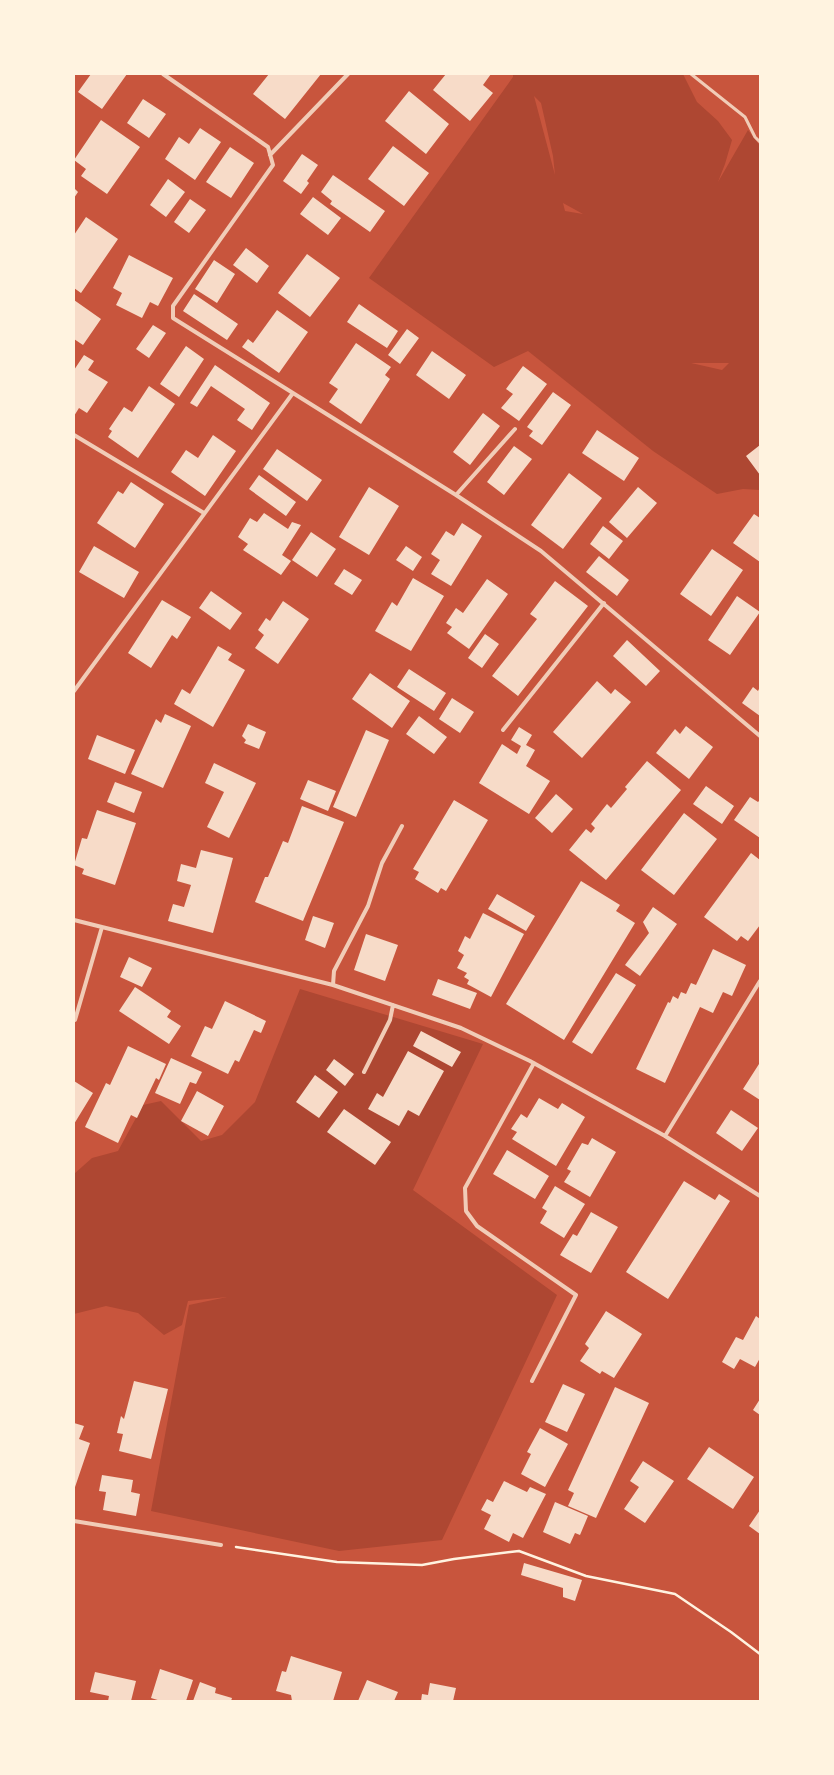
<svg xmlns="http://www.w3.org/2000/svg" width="834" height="1775" viewBox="0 0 834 1775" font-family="'Space Grotesk',sans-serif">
  <rect width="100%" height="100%" fill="#c8553d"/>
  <path fill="#ae4732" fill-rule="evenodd" d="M513,74h170l14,28 21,19 14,19 -7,24 -7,18 30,-52 12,16v344l-17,-1 -26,5 -64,-43 -125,-100 -34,16 -125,-89 144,-201zM534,96l7,7 12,53 2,19zM563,203l20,11 -18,-3zM691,363h38l-7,7z
    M300,989l183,55 -70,146 144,105 -115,245 -103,11 -188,-40 38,-206 38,-8 -39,4 -6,24 -18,10 -26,-22 -32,-7 -32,8v-140l18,-16 26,-7 25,-46 18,-4 40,40 21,-6 33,-33z"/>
  <path fill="#f7dbc8" d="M91,74h36l-25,35 -24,-17z
    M269,74h52l-36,45 -32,-25z
    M446,74h45l-8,11 10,8 -23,28 -37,-31z
    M409,91l40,33 -23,30 -41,-33z
    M143,99l23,15 -17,24 -22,-15z
    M101,120l39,27 -33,47 -26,-18 5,-7 -12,-9z
    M200,128l21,14 -26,38 -30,-21 14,-22 10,7z
    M393,146l36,27 -25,33 -36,-27z
    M230,147l24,16 -23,35 -25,-16z
    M302,154l16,11 -11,16 2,2 -8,11 -18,-13z
    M333,175l52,36 -15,21 -40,-28 2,-3 -11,-9z
    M168,179l17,13 -19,25 -16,-12z
    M74,188l4,4 -4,6z
    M313,197l28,21 -13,17 -28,-21z
    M190,199l16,11 -17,23 -15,-11z
    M86,217l32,22 -37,54 -7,-5 1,-28 -1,-1v-24z
    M246,248l23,18 -12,17 -24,-18z
    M307,254l33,24 -30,39 -32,-24z
    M129,255l44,23 -15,28 -8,-4 -8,16 -26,-13 6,-12 -9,-5z
    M214,260l21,14 -18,29 -22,-14z
    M194,294l44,30 -11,16 -44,-29z
    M74,300l27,19 -18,26 -9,-6z
    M359,304l39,27 -11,17 -40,-26z
    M277,310l31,22 -29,41 -37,-26 6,-8 5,4z
    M153,325l13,8 -17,25 -13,-9z
    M407,329l12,9 -19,26 -12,-9z
    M356,343l35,24 -6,8 5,4 -29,45 -32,-22 9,-13 -9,-6z
    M186,346l18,13 -25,38 -19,-13z
    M432,351l34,24 -17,24 -33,-24z
    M84,355l10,6 -6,9 20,12 -21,31 -8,-5 -5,8v-46z
    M215,365l55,38 -18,27 -15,-10 8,-11 -34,-23 -14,21 -7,-4z
    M523,366l24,18 -28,37 -18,-13 12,-14 -7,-5z
    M149,386l26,18 -37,54 -30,-21 4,-6 -3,-2 15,-22 8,5z
    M553,392l18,13 -29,40 -13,-9 4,-5 -6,-4z
    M483,413l17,13 -30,39 -17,-13z
    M597,430l42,28 -15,23 -42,-28z
    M213,435l23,16 -31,45 -34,-24 15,-22 12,8z
    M760,445v30l-14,-19z
    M514,446l18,13 -28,36 -17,-13z
    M277,449l45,31 -15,21 -44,-32z
    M569,473l33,25 -39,51 -32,-24z
    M259,475l37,27 -10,14 -37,-27z
    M131,482l33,22 -29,44 -38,-25 21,-32 5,3z
    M369,487l30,19 -30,49 -30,-18z
    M638,487l19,16 -30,35 -18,-16z
    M264,513l24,16 4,-7 9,3 -19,30 9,6 -10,14 -38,-25 5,-6 -10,-7 12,-19 7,4z
    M754,514l6,4v44l-27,-19z
    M462,523l20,13 -31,50 -20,-12 9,-14 -9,-6 15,-23 8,5z
    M603,526l20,15 -14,18 -19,-15z
    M311,532l25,17 -19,28 -25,-17z
    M94,546l45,26 -15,26 -45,-26z
    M406,546l16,11 -9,14 -17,-11z
    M712,549l31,21 -32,46 -31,-22z
    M599,556l30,24 -12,16 -31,-24z
    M344,569l18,11 -10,15 -18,-11z
    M413,578l31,18 -33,55 -36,-20 17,-29 5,4z
    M487,579l21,15 -39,55 -22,-16 5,-6 -6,-4 10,-15 7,5z
    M555,581l33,25 -70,90 -26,-20 45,-57 -7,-5z
    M211,591l31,22 -12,17 -31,-22z
    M737,596l23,16 -30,43 -22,-15z
    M162,600l29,17 -14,22 -5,-4 -21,33 -23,-15z
    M283,601l26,18 -31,45 -23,-16 9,-13 -6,-5 8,-12 4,3z
    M485,634l14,10 -17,24 -14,-10z
    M627,640l33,31 -14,15 -33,-30z
    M218,646l14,8 -4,6 17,10 -32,57 -39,-23 8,-15 8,5z
    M409,669l37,24 -12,18 -37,-24z
    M370,673l40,28 -18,27 -40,-29z
    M597,681l14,13 4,-5 16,13 -49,56 -29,-26z
    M753,687l5,4 2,-4v29l-18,-13z
    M452,698l22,14 -14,21 -21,-14z
    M165,714l26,12 -28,62 -32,-14 25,-55 5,4z
    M419,716l28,21 -13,17 -28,-20z
    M248,724l18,8 -7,17 -15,-6 2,-3 -4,-4z
    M686,726l27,21 -24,32 -33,-26 19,-24 5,5z
    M519,727l13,8 -6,10 9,5 -9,16 24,15 -21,33 -50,-31 23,-39 15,10 4,-8 -10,-6z
    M366,730l23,10 -33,77 -23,-10z
    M97,735l38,15 -10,24 -37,-15z
    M647,761l34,29 -75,90 -37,-30 17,-21 5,4 4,-5 -4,-4 16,-20 4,4 16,-19 -2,-2z
    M214,763l42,20 -27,55 -22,-11 17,-35 -19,-9z
    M308,780l28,11 -8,20 -28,-12z
    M115,782l27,10 -8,21 -27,-11z
    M706,786l28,20 -12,18 -29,-20z
    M556,794l17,15 -21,24 -17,-15z
    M750,797l8,5 2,-2v38l-26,-18z
    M454,800l34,20 -42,71 -5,-3 -3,5 -23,-14 4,-7 -6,-3z
    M302,806l42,16 -41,99 -48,-19 10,-25h3l15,-36 5,2z
    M97,810l39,13 -21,62 -33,-11 2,-5 -10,-4 8,-27 5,1z
    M684,813l33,26 -43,56 -33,-25z
    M201,850l32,8 -20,75 -45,-12 5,-17 11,3 7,-22 -14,-4 4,-17 15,4z
    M751,853l9,7v65l-12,16 -7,-5 -4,5 -33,-24z
    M581,881l39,24 -4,6 19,12 -71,117 -58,-36z
    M497,894l38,22 -9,15 -38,-22z
    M653,907l24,17 -37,52 -15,-11 24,-32 -6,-11z
    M483,913l41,21 -33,63 -24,-13 2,-4 -5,-3 3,-4 -10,-5 7,-13 -6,-4 7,-15 5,3z
    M313,916l21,7 -9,25 -20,-8z
    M366,934l32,11 -13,36 -31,-11z
    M713,949l33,16 -14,31 -9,-4 -10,21 -13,-6 -35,76 -29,-14 32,-67 2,1 3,-7 5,3 3,-7 5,2 5,-11 5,2z
    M129,957l23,11 -10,19 -22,-10z
    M616,973l20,12 -44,69 -20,-12z
    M438,979l39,14 -7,16 -38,-14z
    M135,987l36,24 -4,6 14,9 -12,18 -50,-33z
    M225,1001l41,20 -5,12 -7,-3 -15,32 -4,-2 -7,14 -37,-18 14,-30 7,3z
    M421,1031l40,21 -9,15 -39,-21z
    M128,1046l38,18 -7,16 -3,-2 -19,40 -6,-3 -13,28 -33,-16 21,-44 4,2z
    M408,1051l36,20 -25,45 -11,-6 -9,16 -31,-17 9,-16 6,4z
    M171,1058l31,14 -6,12 -6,-2 -10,22 -25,-11z
    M334,1059l20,15 -9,12 -19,-16z
    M759,1064l1,1v35l-17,-11z
    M315,1075l23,17 -19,26 -23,-16z
    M74,1081l19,12 -19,31z
    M197,1091l27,15 -16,30 -27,-15z
    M539,1098l19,11 4,-6 23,14 -29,49 -44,-27 5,-7 -6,-3 10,-15 6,4z
    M344,1109l47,33 -16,23 -48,-33z
    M731,1110l27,18 -16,23 -26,-18z
    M592,1138l24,14 -26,45 -26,-15 7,-11 -4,-2 15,-26 6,2z
    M507,1150l42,26 -14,23 -42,-25z
    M684,1181l31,19 4,-6 11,7 -62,98 -42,-27z
    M555,1186l30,18 -21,34 -24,-15 7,-12 -5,-3z
    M591,1212l27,15 -27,46 -31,-18 13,-21 4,2z
    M606,1311l36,23 -28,44 -12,-7 -2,3 -20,-13 9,-13 -4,-4z
    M756,1316l4,3v39l-5,9 -15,-8 -6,10 -12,-7 14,-25 7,3z
    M134,1381l34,8 -17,70 -32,-8 4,-17 -6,-1 4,-17 3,3z
    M563,1384l22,10 -18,38 -22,-10z
    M615,1387l34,16 -53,115 -28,-12 6,-13 -6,-3z
    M760,1399v16l-7,-5z
    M74,1423l10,3 -5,13 11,4 -16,47z
    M540,1428l28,16 -23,43 -24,-13 10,-20 -4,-2z
    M709,1447l45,30 -21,32 -46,-30z
    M643,1461l31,20 -29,42 -21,-14 15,-22 -9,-6z
    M102,1475l31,5 -2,12 9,2 -4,22 -33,-6 3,-18 -7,-1z
    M504,1481l23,11 3,-5 16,7 -23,44 -10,-5 -4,9 -25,-13 7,-14 -10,-5 6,-11 6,3z
    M555,1502l33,14 -8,19 -5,-2 -5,11 -27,-12z
    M760,1510v24l-11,-8z
    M524,1563l58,17 -7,21 -12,-4v-9l-42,-13z
    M291,1656l51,16 -9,29h-41l-1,-6 -15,-4 6,-20 4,1z
    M160,1669l33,11 -7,21h-25l-10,-3z
    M95,1672l41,9 -5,20h-23l1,-5 -19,-4z
    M367,1680l31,12 -4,9h-36z
    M200,1682l16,6 -1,5 17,5 -1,3h-38z
    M430,1683l26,5 -3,13h-32l1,-7 6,1z"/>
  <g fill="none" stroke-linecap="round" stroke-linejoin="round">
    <path stroke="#fff3e0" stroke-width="2.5" d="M236,1547l101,15 85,3 32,-6 65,-8 67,25 89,18 56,38 29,22"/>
    <path stroke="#f1ccb7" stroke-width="3" d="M691,74l54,43 10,20 5,5"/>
    <path stroke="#f1ccb7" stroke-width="4" d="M163,74l105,73 5,18 -100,141v12l283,177 85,56 219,185
      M270,155l78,-81
      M74,435l130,78
      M456,495l59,-66
      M74,691l219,-298
      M503,730l101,-127
      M74,920l259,65 128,43 69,33 135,75 95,60
      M333,985l1,-14 34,-65 14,-43 20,-37
      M75,1020l27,-93
      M364,1072l26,-52 3,-15
      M665,1136l95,-155
      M532,1381l44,-86 -99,-69 -11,-15 -1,-23 69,-125
      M74,1521l147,24"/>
  </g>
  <rect width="834" height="1775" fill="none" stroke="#fff3e0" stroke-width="150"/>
</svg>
